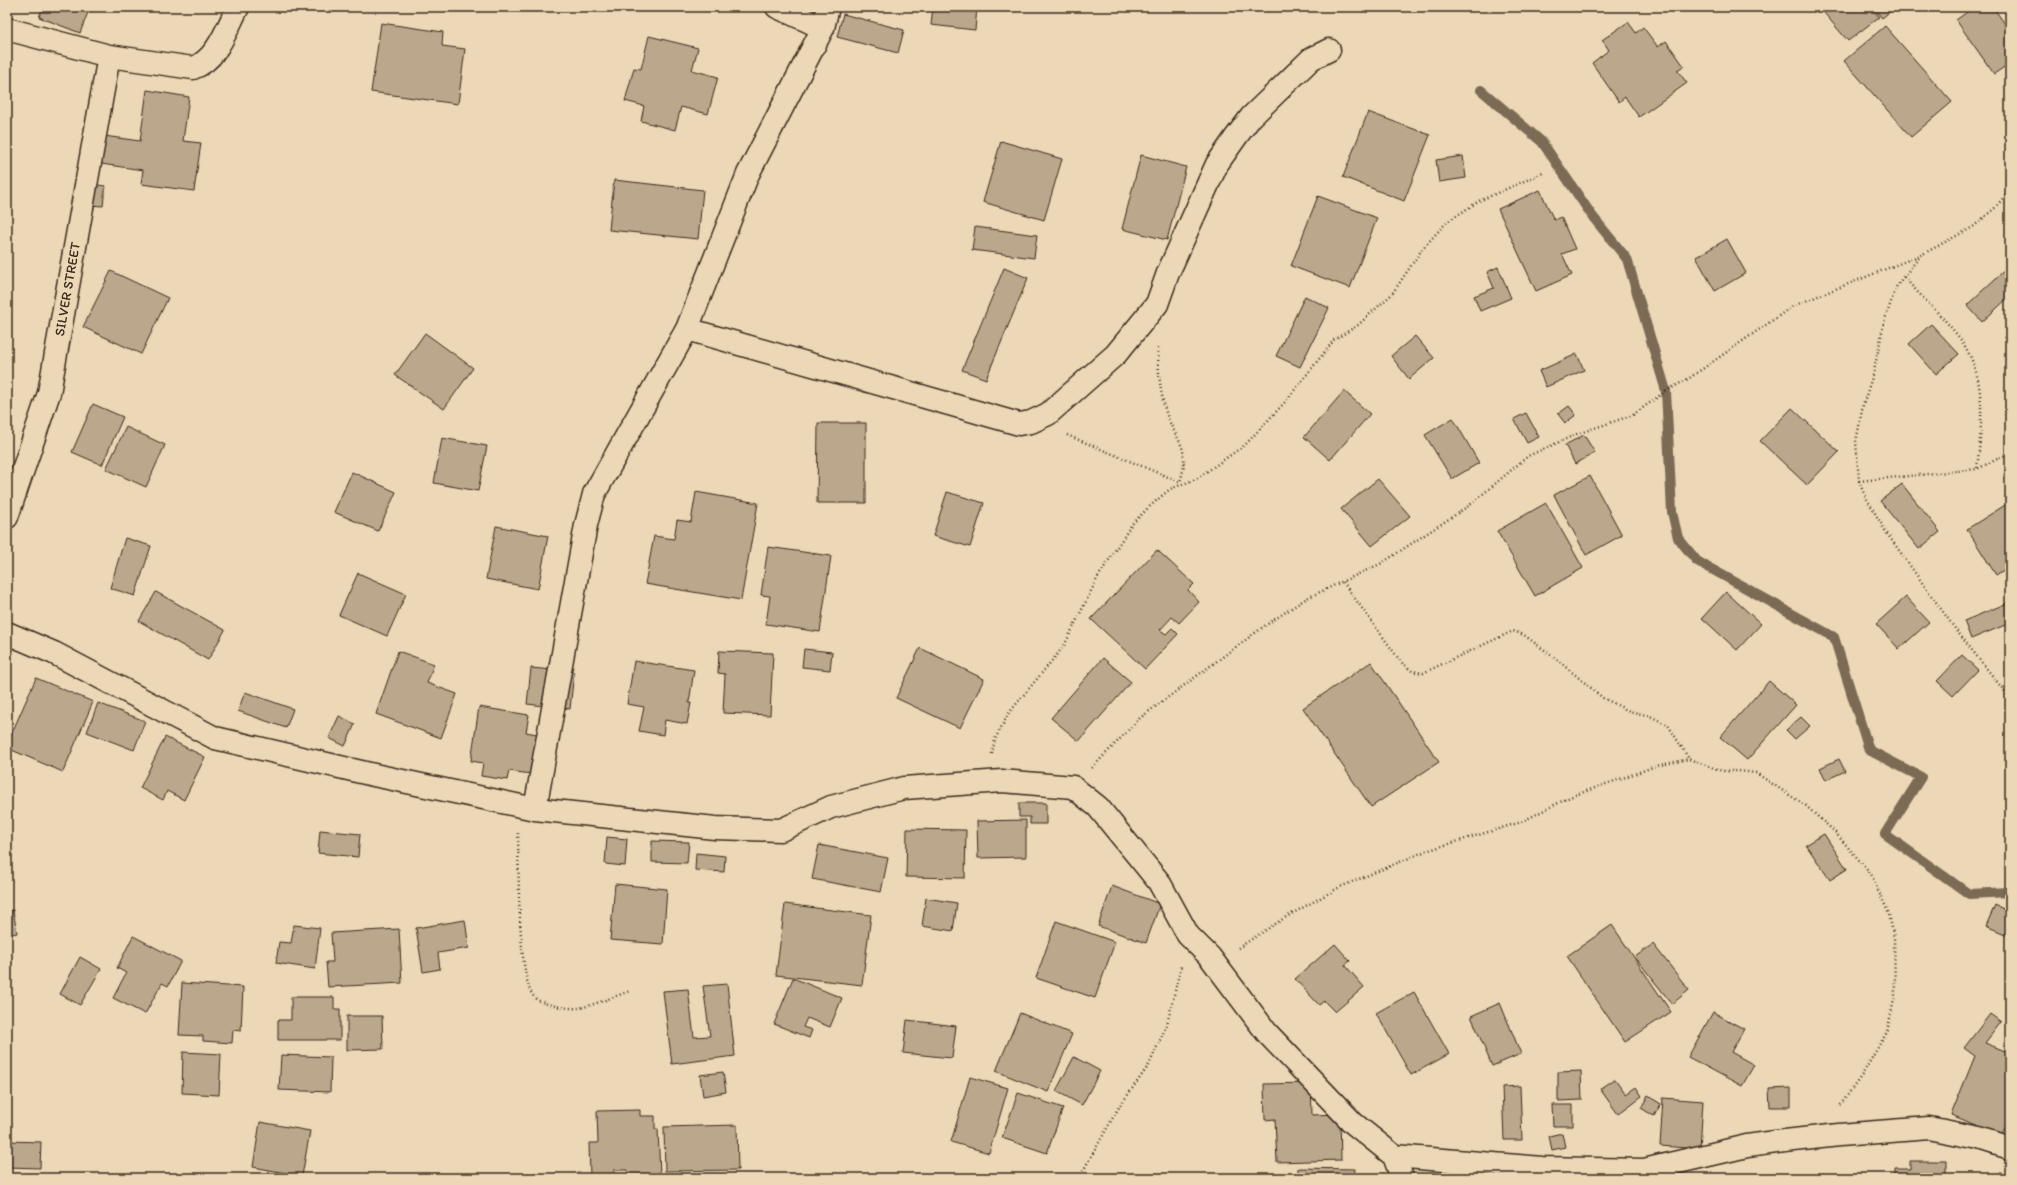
<svg xmlns="http://www.w3.org/2000/svg" width="2017" height="1185" viewBox="0 0 2017 1185" font-family="Itim,sans-serif">
  <rect width="100%" height="100%" fill="#ecd8b6"/>
  <filter id="ink" filterUnits="userSpaceOnUse"><feTurbulence type="fractalNoise" baseFrequency=".025" numOctaves="2"/><feDisplacementMap in="SourceGraphic" scale="8" xChannelSelector="R" yChannelSelector="G"/><feConvolveMatrix kernelMatrix="1 2 1 2 8 2 1 2 1" color-interpolation-filters="sRGB"/></filter>
  <g filter="url(#ink)">
    <g fill="none" stroke-linecap="round" stroke-linejoin="round">
      <path stroke="#7c6a55" stroke-width="10" d="M1481,90l61,52 51,75 34,42 39,132 6,121 6,26 19,23 137,76 35,113 52,27 -36,57 84,60 41,-2"/>
    </g>
    <path fill="#bba78c" stroke="#3b2a1e" d="M43,7h47l-10,26 -41,-16z
      M933,7h44l-2,23 -44,-5z
      M1819,7h52l8,10 -31,24z
      M1873,7h23l-14,11z
      M1974,7h19l17,24v32l-16,11 -38,-54z
      M843,14l61,16 -6,23 -61,-16z
      M1628,22l8,11 7,-6 15,20 8,-6 18,25 -7,4 10,13 -48,34 -14,-20 -6,5 -27,-39 17,-13 -7,-10z
      M381,23l62,9 -1,14 23,3 -7,55 -87,-12z
      M1885,26l67,76 -41,35 -67,-76z
      M649,36l49,12 -6,22 26,7 -10,37 -27,-7 -6,23 -34,-9 3,-15 -19,-5 9,-33 7,1z
      M147,90l42,7 -6,44 18,2 -7,48 -53,-7 2,-14 -42,-6 3,-28 36,5z
      M1368,112l62,23 -26,66 -61,-24z
      M1001,141l61,18 -18,61 -61,-18z
      M1141,155l45,12 -19,73 -45,-11z
      M1463,156l3,22 -27,4 -3,-22z
      M614,180l89,10 -5,49 -89,-9z
      M91,184l14,2 -2,20 -14,-1z
      M1540,190l14,30 7,-3 14,32 -13,5 10,21 -36,16 -38,-82z
      M1318,196l59,22 -27,70 -59,-22z
      M975,227l62,8 -3,23 -62,-8z
      M1727,239l19,34 -31,18 -19,-34z
      M1498,267l13,31 -31,13 -6,-15 20,-8 -7,-16z
      M2008,267l2,3v26l-28,26 -15,-17z
      M1004,268l24,10 -42,101 -24,-9z
      M111,271l57,27 -27,56 -58,-27z
      M1305,296l24,12 -29,59 -24,-11z
      M1931,324l28,30 -23,20 -27,-30z
      M425,333l48,35 -29,41 -49,-34z
      M1415,336l19,22 -25,21 -18,-23z
      M1577,354l7,16 -38,17 -7,-16z
      M1344,391l26,23 -40,46 -26,-23z
      M93,404l30,13 -21,48 -30,-13z
      M1569,406l7,9 -11,8 -7,-9z
      M1792,408l47,44 -32,33 -47,-44z
      M1526,413l13,24 -12,6 -13,-24z
      M1453,418l26,45 -27,16 -27,-44z
      M818,423h48v80h-49z
      M126,427l39,18 -19,42 -40,-18z
      M1584,435l11,18 -20,11 -10,-19z
      M442,438l45,8 -9,45 -44,-8z
      M352,472l44,20 -18,39 -44,-19z
      M1590,476l32,59 -36,20 -32,-60z
      M1378,479l32,37 -38,30 -31,-37z
      M1902,484l38,48 -21,17 -39,-48z
      M696,492l62,11 -17,97 -96,-16 9,-48 20,3 3,-19 14,2z
      M947,492l37,11 -14,44 -37,-11z
      M2010,502v64l-14,9 -29,-46z
      M1546,503l37,65 -48,28 -38,-65z
      M496,526l52,10 -10,53 -52,-10z
      M125,538l26,8 -16,50 -25,-8z
      M768,547l63,9 -11,76 -54,-8 4,-28 -9,-1z
      M1157,550l37,34 -6,6 11,12 -20,21 -7,-6 -12,13 6,4 6,-6 6,6 -33,35 -54,-50z
      M358,573l48,21 -19,42 -48,-21z
      M156,592l69,38 -17,30 -69,-39z
      M1726,592l35,32 -24,26 -35,-32z
      M1906,597l23,25 -30,27 -23,-25z
      M2010,602v21l-39,16 -7,-18z
      M920,648l64,31 -24,49 -64,-30z
      M804,649l28,3 -2,18 -28,-3z
      M398,651l36,13 -7,19 30,11 -16,44 -65,-24z
      M719,651l54,2 -3,62 -47,-2 2,-39 -7,-1z
      M1962,655l16,15 -25,26 -16,-15z
      M1103,658l28,24 -52,59 -28,-23z
      M634,661l60,9 -5,33h2l-4,21 -22,-4 -2,15 -24,-4 5,-24 -17,-3z
      M1371,662l68,100 -68,45 -68,-99z
      M531,668l43,4 -4,37 -43,-5z
      M36,678l57,24 -30,70 -56,-24v-4z
      M1769,681l27,24 -49,55 -27,-23z
      M245,692l48,17 -7,19 -48,-17z
      M98,703l47,18 -11,29 -47,-18z
      M479,707l50,8 -3,17 11,2 -6,40 -22,-3 -2,9 -26,-4 2,-13 -12,-2z
      M339,716l16,8 -10,22 -16,-8z
      M1801,717l9,9 -15,13 -9,-9z
      M165,737l40,20 -21,43 -17,-9 -4,9 -23,-12z
      M1839,759l6,12 -19,9 -6,-12z
      M1019,803h27v21h-16v-7h-11z
      M1026,820v37l-48,1 -1,-37z
      M907,829l59,1 -1,48 -59,-1z
      M320,830l40,4 -2,23 -40,-4z
      M1824,834l23,35 -17,11 -24,-35z
      M607,837l20,2 -2,27 -20,-2z
      M652,841l37,1 -2,21 -35,-1z
      M819,845l69,13 -7,34 -69,-13z
      M696,853l29,3 -1,16 -29,-2z
      M615,884l52,5 -4,55 -53,-4z
      M1112,886l48,18 -14,39 -48,-17z
      M926,898l31,5 -4,28 -31,-5z
      M785,904l86,11 -9,70 -86,-10z
      M1995,905l15,7v24l-24,-10z
      M13,910l4,23 -10,2v-23z
      M465,920l4,28 -31,5 2,16 -17,3 -7,-44z
      M1056,921l59,21 -20,56 -59,-20z
      M294,925l26,3 -5,41 -39,-6 3,-21 12,1z
      M1612,925l59,87 -46,30 -58,-86z
      M399,929l3,54 -74,4 -2,-25h7l-2,-29z
      M133,936l48,25 -13,25 -6,-3 -17,31 -32,-16 13,-25 -9,-5z
      M1335,944l15,17 -5,4 19,22 -29,25 -11,-11 -5,4 -24,-26z
      M1653,944l36,46 -17,14 -37,-47z
      M80,957l21,12 -21,36 -20,-11z
      M793,978l49,20 -12,29 -23,-9 -4,9 9,3 -3,8 -35,-14z
      M182,983l61,4 -2,44 -8,-1 -1,13 -29,-2v-5l-24,-1z
      M727,984l8,72 -63,8 -9,-73 25,-2 6,48 16,-1 -7,-50z
      M1414,992l35,62 -38,21 -35,-62z
      M291,997h43v12h6v31h-62v-20h13z
      M1500,1003l21,51 -29,12 -21,-50z
      M1713,1012l31,17 -13,23 23,13 -12,21 -54,-29z
      M1020,1013l52,21 -24,58 -52,-21z
      M1990,1014l11,8 -16,21 25,10v62l-8,20 -51,-20 24,-59 -11,-8z
      M347,1016h35l1,33 -36,1z
      M907,1020l49,6 -4,32 -49,-5z
      M183,1052l38,2 -2,41 -37,-2z
      M281,1055l50,2 -1,35 -51,-2z
      M1074,1057l26,14 -18,34 -26,-14z
      M1581,1071l1,29 -24,1v-29z
      M723,1072l3,20 -23,4 -3,-21z
      M970,1077l38,11 -19,65 -38,-11z
      M1615,1079l11,15 10,-7 6,9 -24,18 -18,-25z
      M1311,1083l1,32 28,-1 1,46 -64,2 -2,-43 -10,1 -1,-36z
      M1520,1086l2,54h-18l-2,-53z
      M1791,1088v19h-21l-1,-18z
      M1018,1093l45,15 -16,45 -45,-15z
      M1648,1096l13,8 -7,12 -13,-8z
      M1663,1098l40,3 -3,48 -40,-3z
      M1552,1105h21v21h-20z
      M640,1110v6h15v13h3l2,46 -32,1v-6h-14v7h-24l-1,-34h9l-1,-32z
      M260,1122l50,9 -8,45 -49,-9z
      M737,1125l1,45 -73,1 -1,-44z
      M1562,1133l3,14 -13,3 -3,-14z
      M7,1141l34,1 -1,26 -33,-1z
      M1910,1161h35v17h-50v-9h15z
      M1298,1168l57,1 -1,9h-56z
      M1999,1172l11,2v4h-13z"/>
    <g fill="none" stroke-linecap="round" stroke-linejoin="round">
      <defs>
        <path id="minor" d="M777,7l46,21
          M7,29l102,27 84,12c24,-8 34,-40 45,-61
          M687,329l332,95 12,-2 17,-8 68,-60 41,-50 11,-31 49,-109 19,-27 15,-20 60,-58 18,-9
          M7,517l42,-124 60,-337
          M7,633l47,20 161,85 159,37 161,34 180,19 66,2 50,-23 73,-19 98,-7 71,6 25,20 61,75 29,53 22,22 57,76 86,90 41,33 148,12 102,2 103,-24 29,-4 63,-7 90,-7 50,10 31,10
          M535,809l51,-284 8,-31 93,-165 61,-155 75,-146 5,-21
          M1394,1156l8,22"/>
      </defs>
      <use href="#minor" stroke="#3b2a1e" stroke-width="25"/>
      <path stroke="#3b2a1e" stroke-width="2.5" stroke-dasharray="1 3" stroke-linecap="butt" d="M1445,12l1,-5
        M2010,189l-14,18 -23,20 -52,28 -24,30 -13,37 -10,49 -11,34 -7,37 3,39 5,13 22,38 70,98 54,68
        M1904,277c17,20 38,38 54,59 30,39 24,87 19,133
        M1158,348c0,21 2,42 7,61 9,32 27,35 15,73
        M1067,435l113,47
        M1859,481l118,-12 33,-16
        M1343,582l58,80 11,9 11,2 90,-42 11,4 31,23 48,40 26,13 21,5 18,9 21,34
        M992,754l3,-15 14,-26 55,-67 34,-69 34,-53 17,-17 21,-18 26,-10 49,-34 41,-44 48,-61 24,-15 34,-31 31,-46 24,-26 32,-21 66,-29
        M1092,768l48,-50 123,-91 44,-29 75,-35 88,-58 58,-49 49,-22 56,-19 33,-24 22,-12 105,-73 128,-51
        M518,833c1,31 -1,144 16,164 7,8 34,12 44,11 11,-1 40,-13 52,-17
        M1238,948l48,-31 54,-30 86,-36 95,-29 49,-25 86,-31 33,-7 33,12h17l17,2 50,33 28,25 37,43 18,40 5,23 1,58 -8,37 -25,43 -23,32
        M1079,1178l40,-71 30,-42 18,-41 14,-58"/>
      <use href="#minor" stroke="#ecd8b6" stroke-width="22"/>
    </g>
  </g>
  <g text-anchor="middle" stroke-width="3" stroke-linejoin="round" paint-order="stroke">
    <g font-size="14" fill="#3b2a1e" stroke="#ecd8b6">
      <text transform="translate(67 289) rotate(-80)" y="5">SILVER STREET</text>
    </g>
  </g>
  <rect width="2017" height="1185" fill="none" stroke="#ecd8b6" stroke-width="24"/>
  <rect x="12" y="12" width="1993" height="1161" fill="none" stroke="#3b2a1e" stroke-width="1.5" filter="url(#ink)"/>
</svg>
